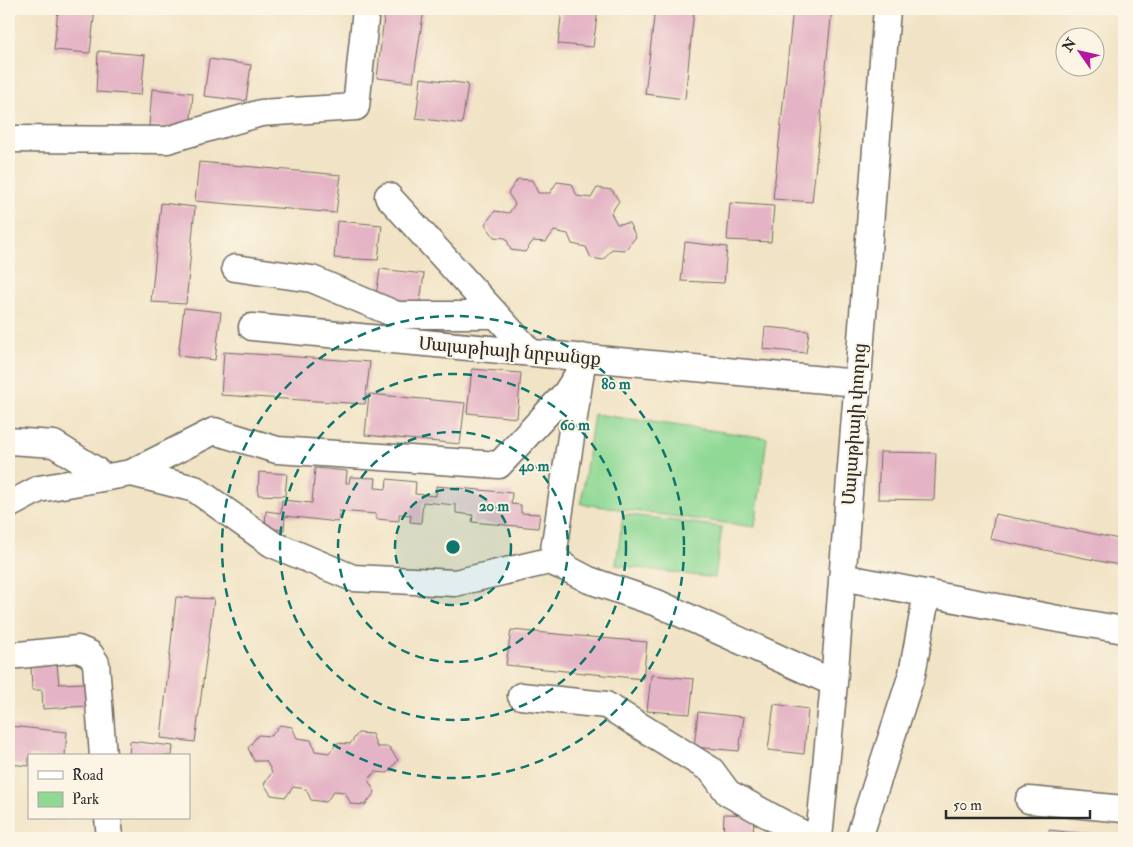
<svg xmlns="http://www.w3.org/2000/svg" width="1133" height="847" viewBox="0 0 1133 847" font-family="'IM FELL Double Pica','Noto Serif Armenian',serif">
  <rect width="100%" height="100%" fill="#fcf5e5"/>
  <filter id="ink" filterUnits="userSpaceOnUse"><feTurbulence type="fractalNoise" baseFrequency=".02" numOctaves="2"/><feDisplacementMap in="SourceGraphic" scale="10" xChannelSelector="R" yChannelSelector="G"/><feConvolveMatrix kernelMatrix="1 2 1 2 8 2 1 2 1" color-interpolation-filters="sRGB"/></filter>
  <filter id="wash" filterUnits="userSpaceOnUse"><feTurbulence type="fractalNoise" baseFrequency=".0096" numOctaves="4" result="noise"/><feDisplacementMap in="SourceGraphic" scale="20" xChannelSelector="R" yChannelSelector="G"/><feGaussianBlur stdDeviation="1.12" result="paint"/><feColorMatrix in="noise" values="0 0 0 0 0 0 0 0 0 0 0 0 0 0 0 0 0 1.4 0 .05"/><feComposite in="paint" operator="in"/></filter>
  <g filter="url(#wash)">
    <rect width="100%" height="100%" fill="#f1e3c5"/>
    <path fill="#90d995" stroke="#5e8260" d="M594,414l173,24 -12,89 -174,-23z
      M623,514l99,13 -7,51 -99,-13z"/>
    <g id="blocks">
      <path fill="#e4b3c5" d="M58,9h37l-5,44 -36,-3z
        M385,9h39l-11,73 -36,-4z
        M562,9h36l-5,38 -35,-3z
        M655,9h39l-9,90 -40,-5z
        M793,9h39l-20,193 -39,-3z
        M98,51l47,4 -4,40 -45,-3z
        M209,59l42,6 -5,36 -42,-5z
        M421,78l47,6 -6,40 -46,-6z
        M152,89l41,4 -3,36 -41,-3z
        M199,162l142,13 -5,38 -141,-12z
        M518,179l14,1 6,13h12l7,-11 15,2 5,12 14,2 6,-10 15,2 7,11 -8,12 6,11 12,-1 7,14 -11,13 -13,-1 -9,11 -12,-2 -5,-11 -14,-3 -4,-10 -14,-3 -8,11 -13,-1 -8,11 -14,-2 -5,-12 -12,-1 -9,-13 10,-13 14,2 6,-9 -7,-11z
        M161,203l34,4 -9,97 -35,-2z
        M730,203l44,3 -3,36 -44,-2z
        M337,221l45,4 -4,35 -44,-2z
        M685,242l42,5 -3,36 -43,-2z
        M380,269l44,5 -5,35 -44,-6z
        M184,308l37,4 -6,48 -37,-4z
        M765,327l44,4 -3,22 -43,-4z
        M224,352l146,10 -5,42 -144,-9z
        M472,369l49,4 -4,45 -50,-5z
        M369,394l96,9 -5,41 -95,-9z
        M880,452l56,1 -2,47 -56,-1z
        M315,468l32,3 -1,12h3l1,-6 26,1 -1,10 11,1 1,-10 29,3 -1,12 21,2v-10l76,7 -1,11 10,1v8l19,1 -2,14 -66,-6 1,-7 -17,-2v-8l-33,-3 -2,21 -11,-1 1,-7 -12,-1v7l-23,-2v-5l-37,-3 -1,11 -53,-6 -1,14 -19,-2 1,-17 15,2 1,-13 30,3z
        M259,472l28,2 -2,22 -27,-1z
        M995,514l129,26v26l-134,-27z
        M176,597l38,2 -19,143 -34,-4z
        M511,630l136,12 -4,37 -137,-14z
        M57,664l2,20 27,-1 1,23 -44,3 -1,-19h-10l-1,-24z
        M651,675l43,4 -4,35 -43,-3z
        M774,704l34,5 -4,45 -36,-4z
        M698,712l46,5 -5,34 -45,-4z
        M280,725l12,2 5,11 14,2 4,11 14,2 8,-10 13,1 8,-11 14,1 5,13h12l9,13 -10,13 -13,-1 -7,8 7,12 -10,13 -14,-1 -6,-12 -11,-1 -8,11 -15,-2 -5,-11 -13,-2 -7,10 -15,-2 -7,-11 8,-12 -6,-11h-12l-6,-13 10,-13 13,1z
        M9,726l58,6 -2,24h-36v10l-20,-2z
        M130,741l43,5 -1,10h-43z
        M724,814l30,1 -1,23h-30z
        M1049,830l60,7v1h-61z"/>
    </g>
  </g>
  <g filter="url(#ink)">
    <use href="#blocks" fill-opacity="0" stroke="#706b61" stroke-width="1"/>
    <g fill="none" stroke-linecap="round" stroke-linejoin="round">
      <defs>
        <path id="minor" d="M9,139l158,1 94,-27 95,-6 10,-98
          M388,196l142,156
          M235,268l77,11 85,36h99
          M252,327l605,56
          M583,357l-29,193 2,9 10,9 23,12 68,23 177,80
          M9,441l45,3 40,25 8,7
          M131,473l83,-42 63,19 222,15 67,-72 13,-20
          M9,505l30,-16 92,-16 64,16 77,55 81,34 102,5 94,-22 17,7
          M842,577l211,41 71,12
          M9,656l69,-7 12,5 6,9 7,93
          M521,696l85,9 105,65 17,23 82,45
          M1029,800l95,9
          M108,818l2,20
          M819,838l15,-155 53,-674
          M859,838l53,-164 15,-81"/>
      </defs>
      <use href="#minor" stroke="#706b61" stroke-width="29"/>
      <use href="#minor" stroke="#fff" stroke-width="26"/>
    </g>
  </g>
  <circle cx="453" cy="547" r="58" fill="#0f766e" fill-opacity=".12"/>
  <g fill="none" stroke="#0f766e" stroke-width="2.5" stroke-dasharray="9 6">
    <circle cx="453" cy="547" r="58"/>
    <circle cx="453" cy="547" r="115"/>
    <circle cx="453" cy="547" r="173"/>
    <circle cx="453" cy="547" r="231"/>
  </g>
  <g text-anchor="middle" stroke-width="4" stroke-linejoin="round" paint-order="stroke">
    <g font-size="18" fill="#2b2b2b" stroke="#fcf5e5">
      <text transform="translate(510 351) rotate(5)" y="6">Մալաթիայի նրբանցք</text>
      <text transform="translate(854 424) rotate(-86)" y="6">Մալաթիայի փողոց</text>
    </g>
  </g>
  <circle cx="453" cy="547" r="8" fill="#0f766e" stroke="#fcf5e5" stroke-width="2.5"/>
  <g font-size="15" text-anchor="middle" font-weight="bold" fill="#0f766e" stroke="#fcf5e5" stroke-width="4" stroke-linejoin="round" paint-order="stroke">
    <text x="616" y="389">80 m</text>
    <text x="575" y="430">60 m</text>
    <text x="534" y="471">40 m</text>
    <text x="494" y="511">20 m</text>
  </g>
  <rect width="1133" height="847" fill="none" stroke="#fcf5e5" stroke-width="30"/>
  <rect x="28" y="754" width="162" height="65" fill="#fcf5e5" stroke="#a8a49b"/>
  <rect x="38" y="771" width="25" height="8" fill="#ffffff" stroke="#a8a49b"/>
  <text x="72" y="780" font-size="15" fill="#2b2b2b">Road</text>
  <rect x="38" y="792" width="25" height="15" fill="#90d995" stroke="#a8a49b"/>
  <text x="72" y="804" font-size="15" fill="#2b2b2b">Park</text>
  <g transform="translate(1080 52) rotate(304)"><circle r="24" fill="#fcf5e5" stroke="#a8a49b"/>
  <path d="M0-4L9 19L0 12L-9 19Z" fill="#b5179e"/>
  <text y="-8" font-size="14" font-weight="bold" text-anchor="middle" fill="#2b2b2b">N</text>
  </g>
  <path d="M946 810v8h144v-8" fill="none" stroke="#2b2b2b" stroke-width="2.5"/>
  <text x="953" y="810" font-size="15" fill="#2b2b2b" stroke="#fcf5e5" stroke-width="4" paint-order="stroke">50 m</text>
</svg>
